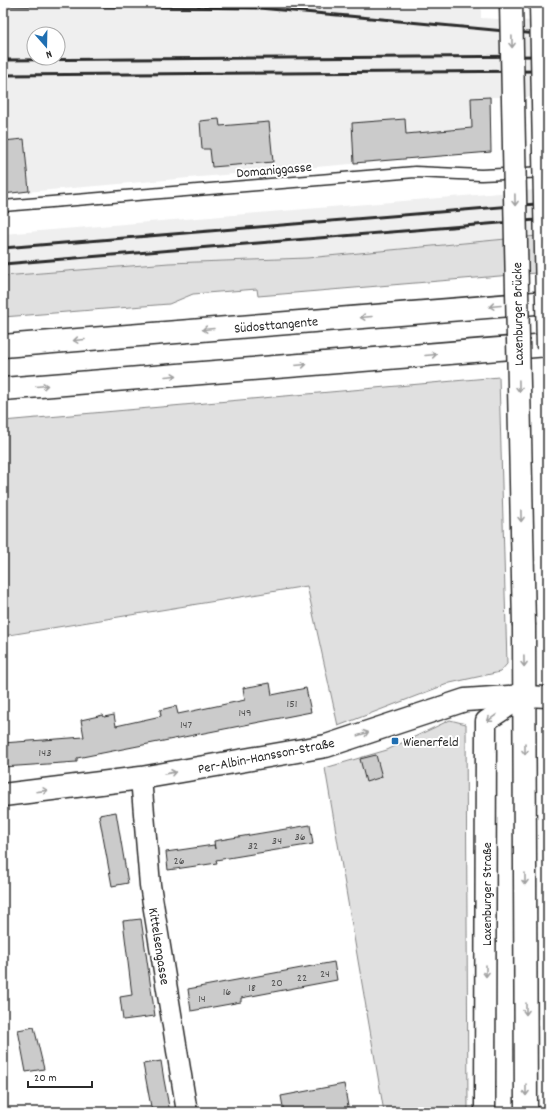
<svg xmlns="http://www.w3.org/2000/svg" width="551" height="1115" viewBox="0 0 551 1115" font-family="Dekko,sans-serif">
  <rect width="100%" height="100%" fill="#fff"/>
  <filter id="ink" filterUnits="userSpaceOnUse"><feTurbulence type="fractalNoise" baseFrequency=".025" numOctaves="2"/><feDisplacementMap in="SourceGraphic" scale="8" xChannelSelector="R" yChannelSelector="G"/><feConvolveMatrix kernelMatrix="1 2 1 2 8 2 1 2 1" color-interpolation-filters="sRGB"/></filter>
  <g filter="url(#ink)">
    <path fill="#efefef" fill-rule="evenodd" d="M3,3h478v15l67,4v75h-57v55l-488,42zM34,34h24v24h-24z
      M548,189v46l-241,23 -138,5 -166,13v-42z"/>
    <path fill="#e0e0e0" stroke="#868686" d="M548,235v37l-290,24 -1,-7 -64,5 -24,10 -166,13v-41l166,-13 138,-5z
      M499,377l8,287 -7,8 -50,11 -112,43 -31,-140 -304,50v-215z
      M450,720l16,4 2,388h-84l-59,-344 62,-18z"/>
    <path fill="#cbcbcb" stroke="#2b2b2b" d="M490,97l1,55 -137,11 -2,-40 53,-4 1,15 66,-6 -1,-30z
      M219,119l1,7 49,-4 4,40 -61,5 -2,-18h-8l-2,-28z
      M24,139l5,52 -26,3v-53z
      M270,683l2,12 34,-7 5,24 -234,46v4l-74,5v-24l81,-6 -3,-17 22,-5 1,2 10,-2 2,11 45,-10 -1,-6 16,-4 2,8 67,-14 -2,-12z
      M376,755l6,22 -16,5 -6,-23z
      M116,812l12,71 -16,3 -13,-71z
      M310,825l3,19 -97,16 1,3 -49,7 -2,-18 48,-7 1,4 -1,-8z
      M141,919l14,97 -32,4 -3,-23 12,-2 -9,-74z
      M334,962l3,18 -96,18v4l-50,9 -3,-22z
      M34,1027l10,42 -18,3 -8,-42z
      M161,1061l3,19 6,32h-18l-9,-48z
      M344,1084l5,28h-65l-3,-16z"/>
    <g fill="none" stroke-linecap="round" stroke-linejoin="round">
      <defs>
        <path id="lane" d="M3,206l412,-34 66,3 65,-3"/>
        <path id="street" d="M141,778l9,107 37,227
          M485,1112l1,-391 38,-25 24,1"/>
        <path id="secondary" d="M3,795l138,-17 185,-32 139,-46 59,-4"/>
        <path id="primary" d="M524,626l2,486"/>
        <path id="highway" d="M3,346l545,-44
          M3,389l545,-44"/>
      </defs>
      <use href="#lane" stroke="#2b2b2b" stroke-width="13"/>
      <use href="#street" stroke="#2b2b2b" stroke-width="23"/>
      <use href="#secondary" stroke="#2b2b2b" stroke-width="25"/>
      <use href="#primary" stroke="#2b2b2b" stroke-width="25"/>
      <use href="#highway" stroke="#2b2b2b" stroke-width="25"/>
      <use href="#lane" stroke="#fff" stroke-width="10"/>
      <use href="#street" stroke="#fff" stroke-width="20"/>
      <use href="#secondary" stroke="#fff" stroke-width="22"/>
      <use href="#primary" stroke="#fff" stroke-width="22"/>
      <use href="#highway" stroke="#fff" stroke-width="22"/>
      <path stroke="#2b2b2b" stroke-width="3" d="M296,3l23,5
        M3,5l256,3 134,12
        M388,20l160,15
        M3,60l545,-4
        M3,75l545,-4
        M3,248l545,-45
        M3,264l545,-45"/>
      <defs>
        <path id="primary-bridge" d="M511,3l13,623
          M541,3l7,345"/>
      </defs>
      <use href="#primary-bridge" stroke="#2b2b2b" stroke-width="25" stroke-linecap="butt"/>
      <use href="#primary-bridge" stroke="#fff" stroke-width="22"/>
    </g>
    <defs><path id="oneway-shaft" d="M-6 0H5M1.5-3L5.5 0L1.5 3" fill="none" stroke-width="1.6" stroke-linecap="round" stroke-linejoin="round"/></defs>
    <g stroke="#a0a0a0">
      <use href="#oneway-shaft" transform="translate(512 42) rotate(89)"/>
      <use href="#oneway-shaft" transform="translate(515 200) rotate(89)"/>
      <use href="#oneway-shaft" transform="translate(495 306) rotate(175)"/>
      <use href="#oneway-shaft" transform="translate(366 317) rotate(175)"/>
      <use href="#oneway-shaft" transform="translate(208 329) rotate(175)"/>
      <use href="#oneway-shaft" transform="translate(79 340) rotate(175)"/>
      <use href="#oneway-shaft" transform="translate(431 355) rotate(-5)"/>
      <use href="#oneway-shaft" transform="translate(301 365) rotate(-5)"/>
      <use href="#oneway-shaft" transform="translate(171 376) rotate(-5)"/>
      <use href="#oneway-shaft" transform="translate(42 386) rotate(-5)"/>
      <use href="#oneway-shaft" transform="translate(519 386) rotate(89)"/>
      <use href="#oneway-shaft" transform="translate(521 516) rotate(89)"/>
      <use href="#oneway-shaft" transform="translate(524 661) rotate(89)"/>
      <use href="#oneway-shaft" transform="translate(492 718) rotate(144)"/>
      <use href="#oneway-shaft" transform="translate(363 734) rotate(-18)"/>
      <use href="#oneway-shaft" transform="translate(525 749) rotate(90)"/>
      <use href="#oneway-shaft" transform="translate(170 773) rotate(-10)"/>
      <use href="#oneway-shaft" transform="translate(42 791) rotate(-7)"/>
      <use href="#oneway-shaft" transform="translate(525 879) rotate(90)"/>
      <use href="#oneway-shaft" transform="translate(486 971) rotate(90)"/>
      <use href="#oneway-shaft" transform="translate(526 1009) rotate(90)"/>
      <use href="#oneway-shaft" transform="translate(526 1090) rotate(90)"/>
    </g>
  </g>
  <rect fill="#1f6fb2" stroke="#fff" stroke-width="1.5" x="391" y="737" width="8" height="8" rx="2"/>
  <g text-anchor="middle" stroke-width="4" stroke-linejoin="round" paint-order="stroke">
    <g font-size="12" fill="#535353">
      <text x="292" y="707">151</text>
      <text x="245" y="716">149</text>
      <text x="186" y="728">147</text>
      <text x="45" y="756">143</text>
      <text x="300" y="840">36</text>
      <text x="277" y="844">34</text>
      <text x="253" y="849">32</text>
      <text x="179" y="864">26</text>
      <text x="325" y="977">24</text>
      <text x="302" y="981">22</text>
      <text x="277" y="986">20</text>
      <text x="252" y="991">18</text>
      <text x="227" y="995">16</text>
      <text x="202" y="1002">14</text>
    </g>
    <g font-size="14" fill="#2b2b2b" stroke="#fff">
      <text transform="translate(274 169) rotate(-5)" y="5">Domaniggasse</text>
      <text transform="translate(517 314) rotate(-91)" y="5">Laxenburger Brücke</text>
      <text transform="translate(276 324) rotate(-5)" y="5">Südosttangente</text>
      <text transform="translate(266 755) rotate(-11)" y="5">Per-Albin-Hansson-Straße</text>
      <text transform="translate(486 894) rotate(-90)" y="5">Laxenburger Straße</text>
      <text transform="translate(160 946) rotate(81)" y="5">Kittelsengasse</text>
    </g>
    <g font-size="14" fill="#2b2b2b" stroke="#fff" text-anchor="start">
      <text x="403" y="746">Wienerfeld</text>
    </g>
  </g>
  <rect width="551" height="1115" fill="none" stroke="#fff" stroke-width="16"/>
  <rect x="8" y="8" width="535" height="1099" fill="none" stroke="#2b2b2b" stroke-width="1.5" filter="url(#ink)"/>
  <g transform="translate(46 46) rotate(160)"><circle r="19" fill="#ffffff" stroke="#aaaaaa"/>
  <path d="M0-3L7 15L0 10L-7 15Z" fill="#1f6fb2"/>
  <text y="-6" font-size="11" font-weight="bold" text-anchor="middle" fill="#2b2b2b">N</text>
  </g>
  <path d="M28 1081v6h64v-6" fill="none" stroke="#2b2b2b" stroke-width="2"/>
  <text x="34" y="1081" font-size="12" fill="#2b2b2b" stroke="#ffffff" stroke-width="3" paint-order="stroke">20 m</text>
</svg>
